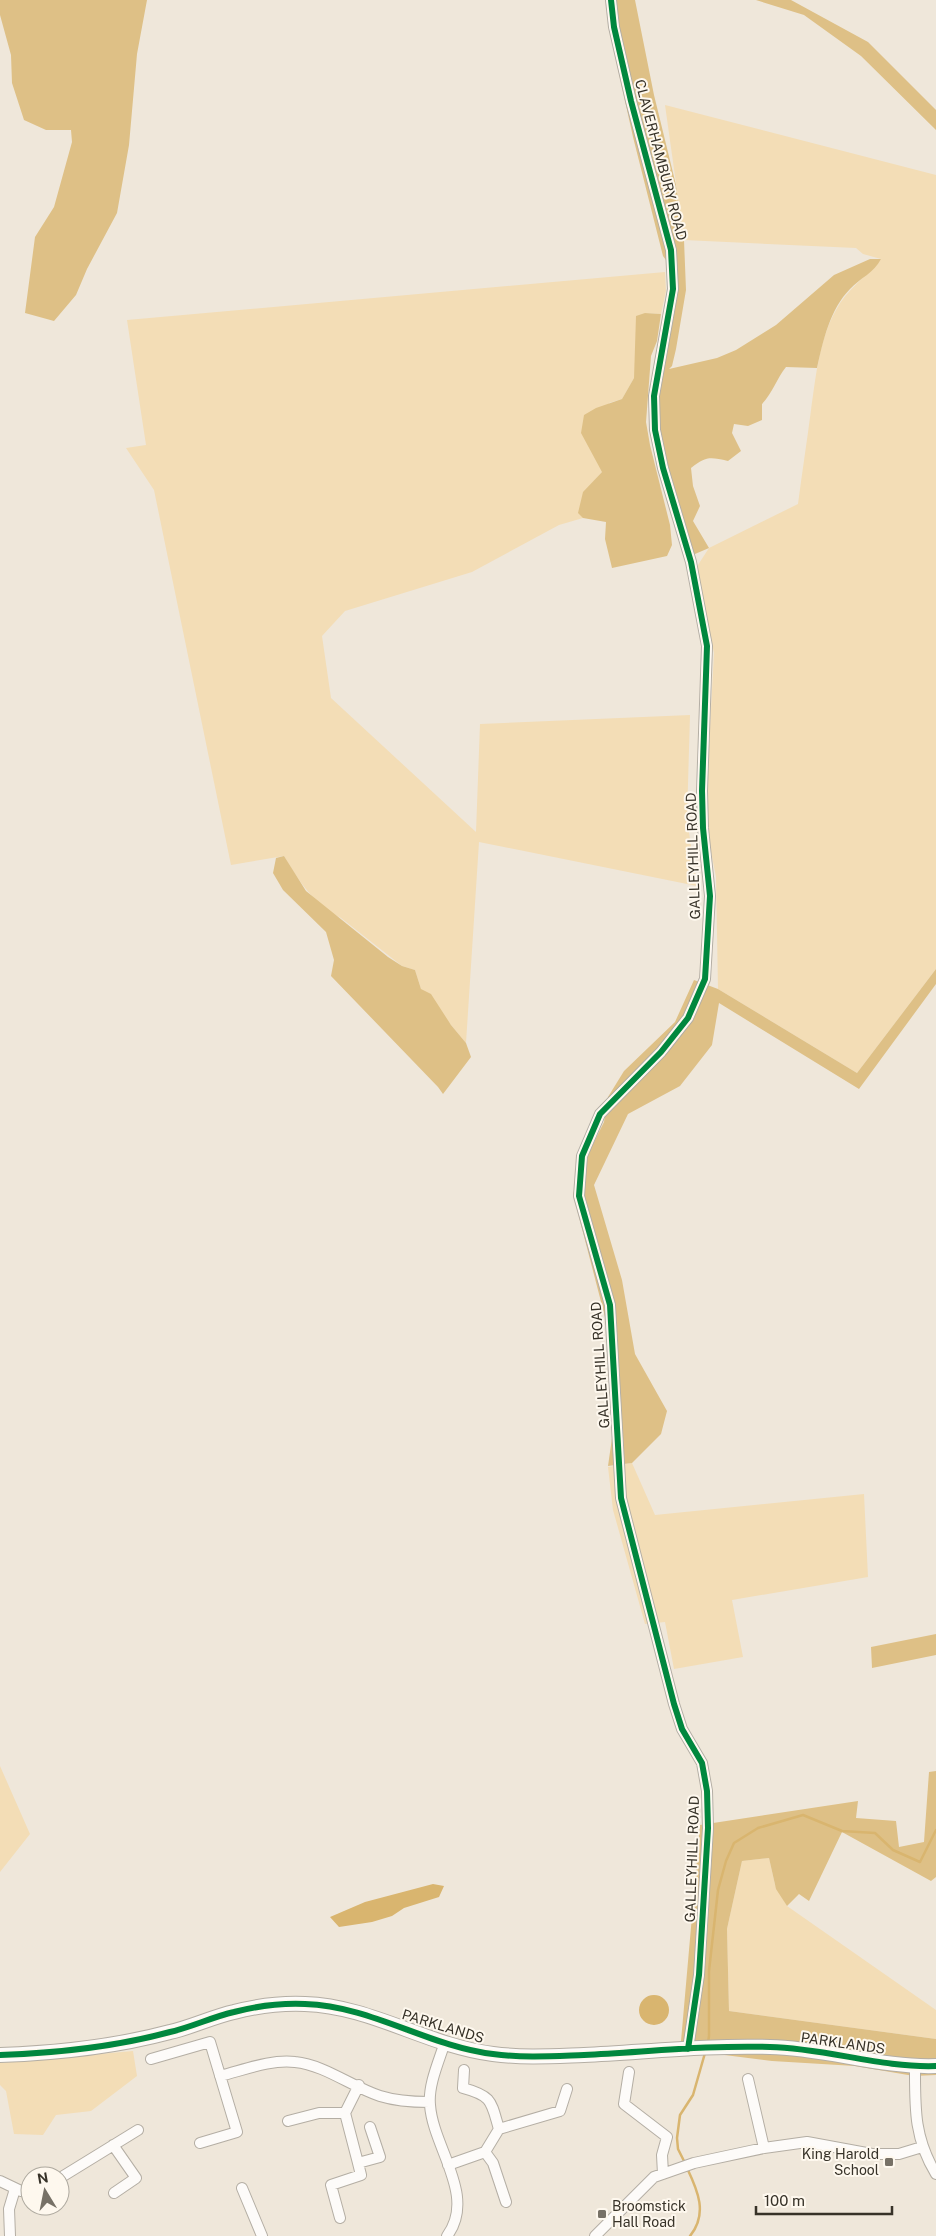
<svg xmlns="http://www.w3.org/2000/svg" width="936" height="2236" viewBox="0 0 936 2236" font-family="'Public Sans',sans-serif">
  <rect width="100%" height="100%" fill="#efe7da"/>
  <path fill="#f3ddb6" d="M665,105l271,70v794l-79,104 -139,-84 -2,-112 -11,-56 9,-168 -18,-85 13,-20 89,-44c4,-31 9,-63 13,-94 5,-34 8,-70 25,-100 11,-21 30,-33 45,-51l-18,-5 -7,-6 -172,-8z
    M665,272l1,19 -5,23 -16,-1 -11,65 -12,21 -13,4 -7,69 -18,20 -1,26 -24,7 -87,47 -127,39 -23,25 9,62 145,134 4,-108 210,-9 -3,104 10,67 -218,-44 -13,201 -45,-54 -6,-19 -13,-4 -61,-48c-26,-12 -43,-38 -57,-62l-53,9 -77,-375 -28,-42 20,-3 -19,-125z
    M632,1463l23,52 209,-21 4,83 -136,23 11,57 -69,12 -9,-47 -20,2 -32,-114 -5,-43z
    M0,1766l30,68 -30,38z
    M769,1858l6,27 12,21 149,104v29l-207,-28 -2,-82 15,-68z
    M133,2051l4,25 -46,35 -35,4 -13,20 -29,-1 -8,-43 -6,-6v-22z"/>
  <path fill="#dec086" d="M0,0h147l-10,54 -8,91 -12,68 -30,56 -11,26 -22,26 -29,-8 10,-76 19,-30 18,-65 -1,-12h-25l-22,-10 -12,-37 -1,-28 -11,-40z
    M607,0h28l19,95 22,90 8,55 2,50 -10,59 -4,17 -3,3 48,-11 19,-8 40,-25 58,-50 36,-16h11c-7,14 -21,19 -31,30 -20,20 -27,52 -33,79l-31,-1c-9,11 -13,25 -24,37v16l-14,6 -14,-2 -2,9 9,18 -13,10c-18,-4 -22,-5 -37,7l2,18 7,20 -7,15 16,27 -14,6h-7l-35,-123 7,-68 18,-86 -15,-21 -30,-119 -19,-86z
    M756,0h35l77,42 68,68v20l-75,-74 -57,-41z
    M645,313l16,1 -4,27 -6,15 -5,66 4,23 20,80 2,20 -5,11 -55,12 -7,-29 1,-17 -23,-4 -5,-5 5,-21 19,-20 -21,-39 3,-18 12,-7 26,-9 12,-21 2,-62z
    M284,856l22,35 82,66 14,9 13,4 6,19 10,5 20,31 15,18 5,14 -28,37 -5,-7 -107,-111 3,-16 -8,-28 -43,-42 -10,-17 3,-15z
    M936,969v15l-77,105 -140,-86 -7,42 -32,41 -52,28 -34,71 28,95 13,74 32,57 -6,23 -29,29 -24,3 8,-56 -11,-93 -32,-123 14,-38 17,-34 4,-25 16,-26 51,-49 19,-42 24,9 139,84z
    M936,1634v21l-64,13 -1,-21z
    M936,1771v106l-5,4 -89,-49 -33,69 -10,-7 -12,12 -11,-17 -7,-31 -27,3 -15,68 2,82 207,28v36l-22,1 -59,-10 -83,-5 -95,-12 4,-8 19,-216 158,-24 -2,17 40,3 3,26 25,-5 5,-70z"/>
  <path fill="#d9b56f" d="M433,1884l11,2 -5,11 -35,11 -12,8 -20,6 -33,5 -9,-10 35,-15z
    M639 2010a15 15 0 1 1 30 0a15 15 0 1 1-30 0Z"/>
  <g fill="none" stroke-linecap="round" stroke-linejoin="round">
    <path stroke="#d9b56f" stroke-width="2.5" d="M708,2043l1,-7v-65l9,-81 8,-29 8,-18 24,-15 45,-13 39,16 33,2 18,17 27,12 16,-32
      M685,2163l-7,-14 -1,-11 3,-23 13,-20 12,-42
      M687,2168c11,23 21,46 3,68"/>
    <defs>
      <path id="minor" d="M611,0l3,27 17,74 40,149 2,39 -19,107 1,34 8,38 28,94 16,84 -5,145 1,37 7,68 -5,83 -17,39 -27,34 -61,62 -18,42 -3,40 31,109 11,193 53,206 8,25 20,34 5,28 1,37 -9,147 -11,74
        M445,2042c-6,19 -17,43 -15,63 3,43 47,91 17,131
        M151,2059l59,-17 27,90 -37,11
        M915,2067c0,41 -1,71 21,107
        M464,2070l-1,18c30,8 28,14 36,41
        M629,2072l-5,32 43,33 -5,18 1,19
        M220,2076c24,-6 51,-17 75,-14 30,3 57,25 85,34 16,5 33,6 49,6
        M748,2079l16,69
        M359,2085l-14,28 13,50 22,-6 -10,-30
        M288,2121l31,-8h26
        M113,2145l23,33 -22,15
        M485,2152l8,11 13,39
        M448,2165l37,-13 14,-23 61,-18 7,-22
        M60,2178l78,-48
        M0,2181l21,10 9,1
        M242,2188l20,48
        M340,2218l-9,-33 30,-10 -3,-12
        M10,2236l-1,-27 6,-20
        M595,2236l59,-59 40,-14 70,-15 43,-6 65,12h27l23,-7"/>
      <path id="tertiary" d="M0,2055c58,-2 114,-8 170,-23 22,-5 42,-15 64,-20 23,-6 47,-9 71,-8 66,2 123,42 188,50 31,4 61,2 91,1 62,-3 124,-10 186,-8 55,1 112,21 166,19"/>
    </defs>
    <use href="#minor" stroke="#b4aea4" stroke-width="12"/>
    <use href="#tertiary" stroke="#b4aea4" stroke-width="16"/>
    <use href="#minor" stroke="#fdfbf9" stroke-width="10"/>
    <use href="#tertiary" stroke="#fdfbf9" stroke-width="14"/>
    <defs>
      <path id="cycleway" d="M611,0l3,27 17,74 40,149 2,39 -19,107 1,34 8,38 28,94 16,84 -5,145 1,37 7,68 -5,83 -17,39 -27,34 -61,62 -18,42 -3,40 31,109 11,193 53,206 8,25 20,34 5,28 1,37 -9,147 -11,74
        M0,2055c58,-2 114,-8 170,-23 22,-5 42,-15 64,-20 23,-6 47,-9 71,-8 66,2 123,42 188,50 31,4 61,2 91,1 62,-3 124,-10 186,-8 55,1 112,21 166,19"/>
    </defs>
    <use href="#cycleway" stroke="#fef8ee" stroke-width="9"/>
    <use href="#cycleway" stroke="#00873e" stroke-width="6"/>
  </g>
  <g fill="#777166" stroke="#fef8ee" stroke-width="2">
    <rect x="884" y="2157" width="10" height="10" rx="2.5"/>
    <rect x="597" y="2209" width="10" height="10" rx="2.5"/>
  </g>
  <g text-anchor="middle" stroke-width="4" stroke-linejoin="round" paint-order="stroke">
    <g font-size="14" fill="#373228" stroke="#fef8ee">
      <text transform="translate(661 160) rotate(75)" y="5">CLAVERHAMBURY ROAD</text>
      <text transform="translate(693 856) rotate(-92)" y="5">GALLEYHILL ROAD</text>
      <text transform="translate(600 1365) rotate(-94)" y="5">GALLEYHILL ROAD</text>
      <text transform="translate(692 1859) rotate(-88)" y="5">GALLEYHILL ROAD</text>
      <text transform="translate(443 2026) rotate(17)" y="5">PARKLANDS</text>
      <text transform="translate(843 2043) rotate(8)" y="5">PARKLANDS</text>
    </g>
    <g font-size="14" fill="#373228" stroke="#fef8ee" text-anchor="end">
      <text x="879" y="2159">King Harold<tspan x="879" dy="16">School</tspan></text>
      <text x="612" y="2211" text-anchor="start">Broomstick<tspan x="612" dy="16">Hall Road</tspan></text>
    </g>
  </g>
  <g transform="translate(45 2191) rotate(350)"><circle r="24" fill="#fef8ee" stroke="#aea99f"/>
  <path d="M0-4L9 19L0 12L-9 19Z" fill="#777166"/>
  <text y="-8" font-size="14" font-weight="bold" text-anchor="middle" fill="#373228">N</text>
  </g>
  <path d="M756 2206v8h136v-8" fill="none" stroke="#373228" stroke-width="2.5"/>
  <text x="764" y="2206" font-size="15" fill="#373228" stroke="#fef8ee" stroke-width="4" paint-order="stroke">100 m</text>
</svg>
